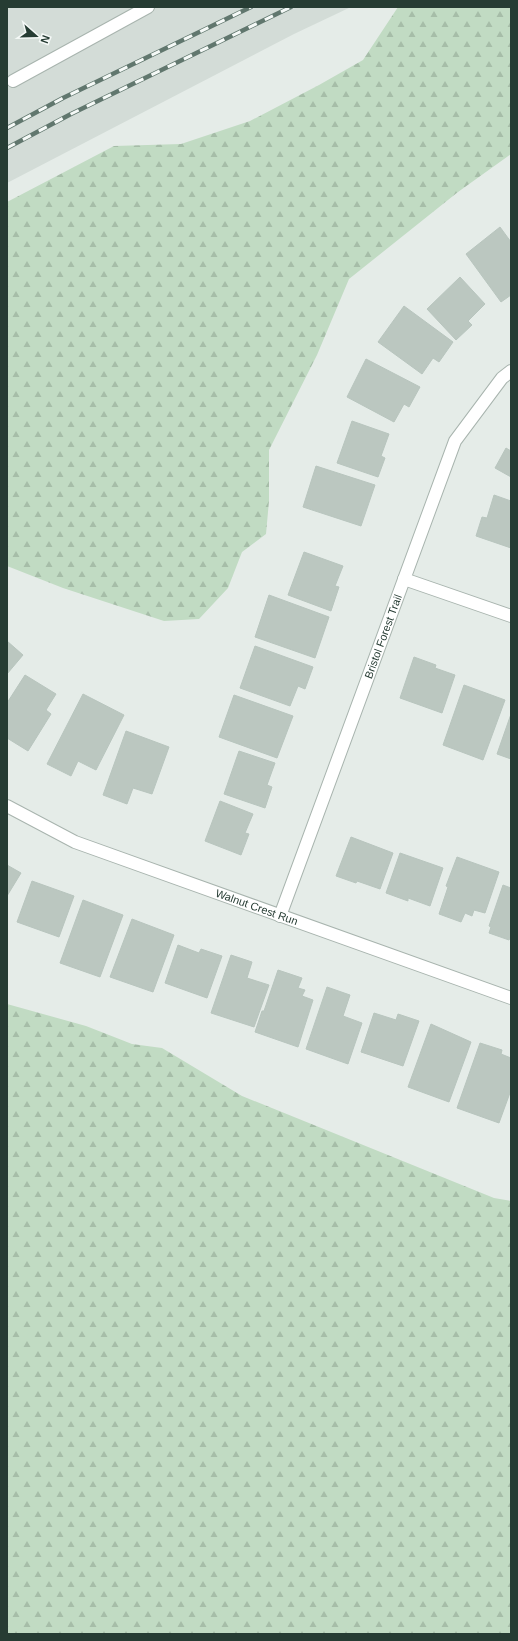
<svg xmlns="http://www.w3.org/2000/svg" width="518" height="1641" viewBox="0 0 518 1641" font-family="Helvetica,sans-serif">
  <defs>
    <pattern id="forest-firs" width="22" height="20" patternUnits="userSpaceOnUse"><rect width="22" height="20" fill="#c1dbc3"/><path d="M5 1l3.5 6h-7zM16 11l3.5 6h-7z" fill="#a6bda8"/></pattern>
  </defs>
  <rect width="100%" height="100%" fill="#e5ece8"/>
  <path fill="#d3dcd7" d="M7,7h344l-57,27 -287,149z"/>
  <path fill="url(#forest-firs)" d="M398,7h113v147l-53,38 -109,87 -32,76 -48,95v51l-3,33 -24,18 -14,36 -29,31 -35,2 -101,-33 -56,-22v-364l107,-56 67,-2 69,-23 69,-36 44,-25z
    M7,1004l79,22 46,18 30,4 80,48 252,102 17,3v433h-504z"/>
  <path fill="#bbc7c0" stroke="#b8c5be" d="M500,227l11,15v53l-10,7 -35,-48z
    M460,277l25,27 -17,17 4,4 -16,15 -29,-31z
    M404,306l49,36 -14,20 -6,-4 -11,16 -44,-32z
    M366,359l54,28 -11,20 -5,-3 -10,18 -47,-25z
    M352,421l37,13 -8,22 4,2 -7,19 -41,-14z
    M506,448l5,3v26l-16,-9z
    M316,466l59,19 -14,41 -58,-19z
    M494,495l17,6v47l-35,-12 6,-19 5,1z
    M304,552l39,14 -8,20 4,1 -8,24 -43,-16z
    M269,595l60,22 -14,41 -60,-21z
    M7,641l16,14 -16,19z
    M255,646l58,21 -8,22 -7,-3 -8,20 -50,-18z
    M414,657l22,8 -1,3 20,7 -13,38 -42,-15z
    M25,675l31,19 -10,16 5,4 -23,37 -21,-13v-35z
    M464,685l41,15 -22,60 -40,-15z
    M83,694l41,21 -28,55 -18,-9 -7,15 -24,-12z
    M234,695l59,21 -16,42 -58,-21z
    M511,714v45l-14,-5z
    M126,731l43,16 -17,47 -19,-6 -6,16 -24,-9z
    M239,751l36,12 -8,22 5,2 -7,21 -41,-14z
    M220,801l33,13 -8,19 4,1 -8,21 -36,-14z
    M351,837l42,16 -13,36 -23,-8 -1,2 -20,-7z
    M400,853l43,15 -13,38 -22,-8v3l-22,-8z
    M457,857l42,15 -14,41 -11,-3 -2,6 -7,-3 -4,9 -22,-8 9,-27 -2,-1z
    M7,865l14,8 -14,23z
    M32,881l42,15 -15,41 -42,-15z
    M503,885l8,3v48l-2,4 -20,-7 2,-6 -2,-1z
    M83,900l40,15 -23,62 -40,-14z
    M132,919l42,16 -21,57 -43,-15z
    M178,945l21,8 2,-4 21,7 -15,42 -42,-15z
    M231,955l21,7 -5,16 22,7 -15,42 -43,-14z
    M278,970l24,8 -4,10 7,2 -3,6 11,4 -15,47 -43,-15 7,-21h2z
    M327,987l23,8 -7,21 19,7 -14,41 -42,-15z
    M374,1013l22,7 2,-6 21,7 -16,45 -42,-14z
    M431,1024l40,18 -22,60 -41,-15z
    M480,1043l22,7 -1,4 10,4v32l-12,33 -42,-15z"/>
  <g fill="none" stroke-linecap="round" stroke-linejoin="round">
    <defs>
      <path id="lane" d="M13,81l135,-74"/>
      <g id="street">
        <path d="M404,579l107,37"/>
        <path id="s1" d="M7,806l68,36 436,156"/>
        <path id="s2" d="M280,916l175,-475 47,-63 9,-7"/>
      </g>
    </defs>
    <use href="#lane" stroke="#a8b4ae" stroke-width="14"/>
    <use href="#street" stroke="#a8b4ae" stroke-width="14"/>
    <use href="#lane" stroke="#fff" stroke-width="12"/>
    <use href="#street" stroke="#fff" stroke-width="12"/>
    <defs>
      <path id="rail" d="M7,128l56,-30 188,-91
        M7,148l64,-34 220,-107"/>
    </defs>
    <use href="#rail" stroke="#61776e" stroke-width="4.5"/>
    <use href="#rail" stroke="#f5f9f7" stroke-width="3" stroke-dasharray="9" stroke-linecap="butt"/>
  </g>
  <g text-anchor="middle" stroke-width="3" stroke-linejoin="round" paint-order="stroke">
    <g font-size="11" fill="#263c33" stroke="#f5f9f7">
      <text dy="4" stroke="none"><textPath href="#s2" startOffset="298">Bristol Forest Trail</textPath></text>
      <text dy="4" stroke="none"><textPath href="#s1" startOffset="270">Walnut Crest Run</textPath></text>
    </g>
  </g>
  <rect width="518" height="1641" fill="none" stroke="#263c33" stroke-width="16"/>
  <g transform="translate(36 36) rotate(110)" stroke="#f5f9f7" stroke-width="3" paint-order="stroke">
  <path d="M0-3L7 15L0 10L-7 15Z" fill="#263c33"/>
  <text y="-6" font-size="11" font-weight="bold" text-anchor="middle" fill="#263c33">N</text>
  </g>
</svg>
